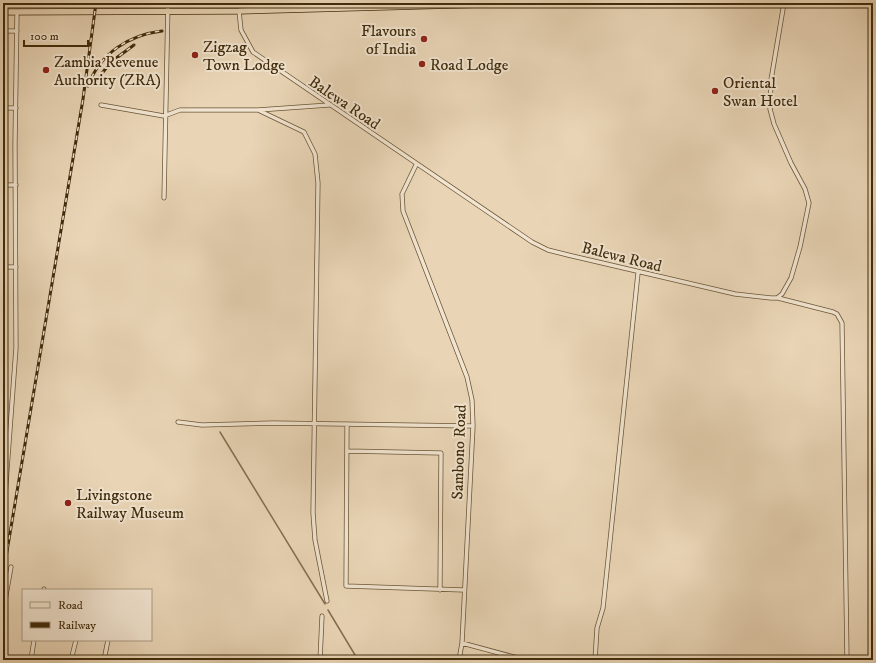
<svg xmlns="http://www.w3.org/2000/svg" width="876" height="663" viewBox="0 0 876 663" font-family="'IM FELL DW Pica',serif">
  <rect width="100%" height="100%" fill="#e9d5b6"/>
  <filter id="stains"><feTurbulence type="fractalNoise" baseFrequency=".005" numOctaves="4"/><feColorMatrix values="0 0 0 0 .2 0 0 0 0 .09 0 0 0 0 .02 0 0 0 .5 -.17"/></filter>
  <radialGradient id="worn" r=".72"><stop offset=".6" stop-color="#630" stop-opacity="0"/><stop offset="1" stop-color="#630" stop-opacity=".3"/></radialGradient>
  <g fill="none" stroke-linecap="round" stroke-linejoin="round">
    <path stroke="#846f4f" stroke-width="1.5" d="M220,432l105,172
      M328,610l30,50"/>
    <defs>
      <path id="minor" d="M239,11l2,19 12,22 279,190 16,8 20,5 167,39 36,4h6l5,-4 9,-16 9,-31 9,-44 -4,-14 -14,-26 -17,-39 -4,-15 1,-29 13,-77
        M3,31h14
        M101,105l63,11 16,-6h78l71,-5
        M3,108h13
        M258,110l46,22 11,22 3,29 -5,330 2,27 12,61
        M416,165l-14,29 1,17 64,166 5,23 1,26 -11,217 -3,17
        M3,185h13
        M164,198l4,-195
        M3,267h13
        M778,298l55,14 4,2 5,9 5,337
        M178,422l24,3 71,-2 200,3
        M347,424l-1,162 118,4
        M347,451l94,2 -1,137
        M3,524l13,-176 -1,-204 2,-132
        M44,590v-1
        M3,612l8,-45
        M462,643l63,17
        M31,660l3,-20
        M71,660l5,-20
        M104,660l4,-20
        M320,660l2,-44
        M595,660l2,-32 6,-20 35,-335"/>
      <path id="trunk" d="M3,12l236,-1 288,-8"/>
    </defs>
    <use href="#minor" stroke="#6b5636" stroke-width="5"/>
    <use href="#trunk" stroke="#412c0c" stroke-width="7"/>
    <use href="#minor" stroke="#f1e4d0" stroke-width="3.5"/>
    <use href="#trunk" stroke="#e9d5b6" stroke-width="5.5"/>
    <defs>
      <path id="rail" d="M95,82l16,-20 23,-17
        M88,86c12,-33 41,-51 74,-55
        M3,575l80,-476 13,-96"/>
    </defs>
    <use href="#rail" stroke="#412c0c" stroke-width="3"/>
    <use href="#rail" stroke="#f1e4d0" stroke-width="1.5" stroke-dasharray="4.5" stroke-linecap="butt"/>
  </g>
  <g fill="#8f2418" stroke="#f1e4d0" stroke-width="1.5">
    <circle cx="424" cy="39" r="4"/>
    <circle cx="195" cy="55" r="4"/>
    <circle cx="422" cy="64" r="4"/>
    <circle cx="46" cy="70" r="4"/>
    <circle cx="715" cy="91" r="4"/>
    <circle cx="68" cy="503" r="4"/>
  </g>
  <g text-anchor="middle" stroke-width="4" stroke-linejoin="round" paint-order="stroke">
    <g font-size="16" fill="#412c0c" stroke="#f1e4d0" text-anchor="start">
      <text x="416" y="36" text-anchor="end">Flavours<tspan x="416" dy="18">of India</tspan></text>
      <text x="203" y="52">Zigzag<tspan x="203" dy="18">Town Lodge</tspan></text>
      <text x="54" y="67">Zambia Revenue<tspan x="54" dy="18">Authority (ZRA)</tspan></text>
      <text x="430" y="70">Road Lodge</text>
      <text x="723" y="88">Oriental<tspan x="723" dy="18">Swan Hotel</tspan></text>
      <text x="76" y="500">Livingstone<tspan x="76" dy="18">Railway Museum</tspan></text>
    </g>
    <g font-size="16" fill="#412c0c" stroke="#f1e4d0">
      <text transform="translate(345 102) rotate(34)" y="6">Balewa Road</text>
      <text transform="translate(622 256) rotate(14)" y="6">Balewa Road</text>
      <text transform="translate(458 452) rotate(-88)" y="6">Sambono Road</text>
    </g>
  </g>
  <rect width="876" height="663" fill="none" stroke="#e9d5b6" stroke-width="16"/>
  <rect x="4" y="4" width="868" height="655" fill="none" stroke="#412c0c" stroke-width="2"/>
  <rect x="8" y="8" width="860" height="647" fill="none" stroke="#412c0c"/>
  <rect x="22" y="589" width="130" height="52" fill="#f1e4d0" stroke="#ab9a82"/>
  <rect x="30" y="602" width="20" height="6" fill="#f1e4d0" stroke="#ab9a82"/>
  <text x="58" y="609" font-size="12" fill="#412c0c">Road</text>
  <rect x="30" y="622" width="20" height="6" fill="#412c0c" stroke="#ab9a82"/>
  <text x="58" y="629" font-size="12" fill="#412c0c">Railway</text>
  <path d="M24 40v6h64v-6" fill="none" stroke="#412c0c" stroke-width="2"/>
  <text x="30" y="40" font-size="12" fill="#412c0c" stroke="#f1e4d0" stroke-width="3" paint-order="stroke">100 m</text>
  <rect width="100%" height="100%" filter="url(#stains)"/>
  <rect width="100%" height="100%" fill="url(#worn)"/>
</svg>
